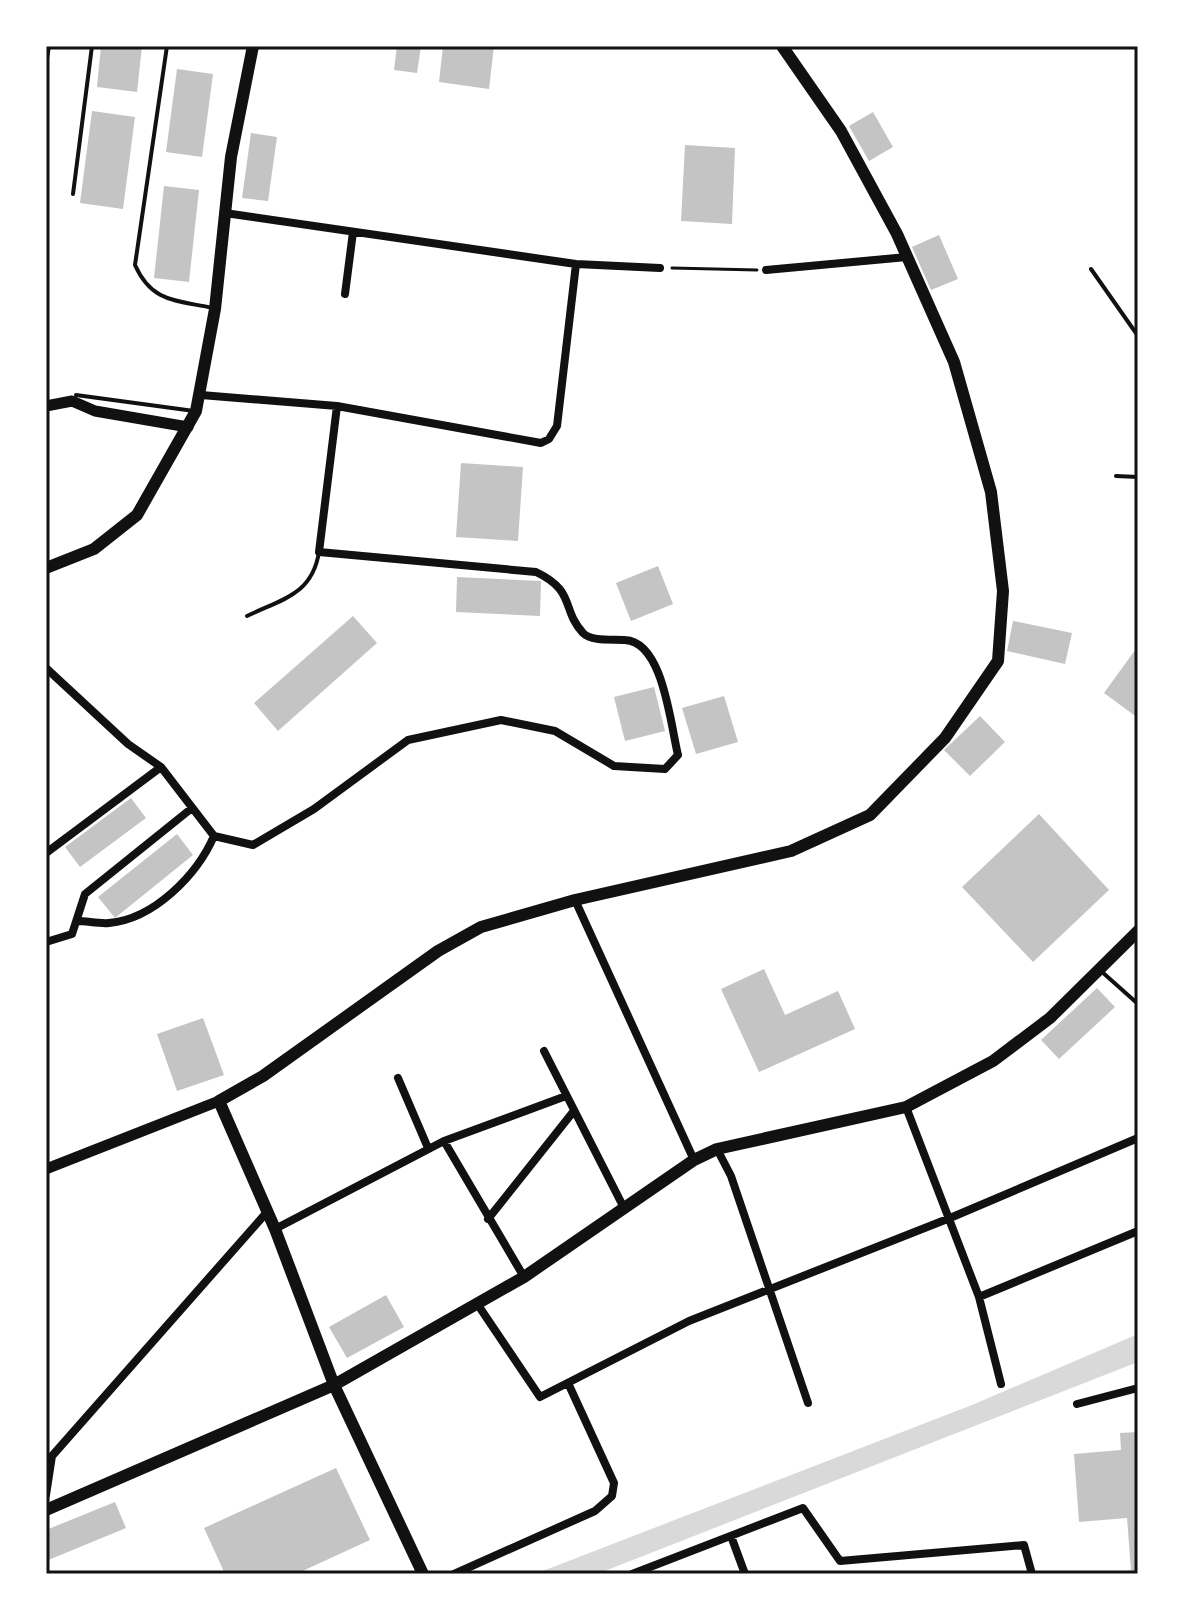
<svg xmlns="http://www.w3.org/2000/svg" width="1184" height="1620" viewBox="0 0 1184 1620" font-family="Quicksand,sans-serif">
  <rect width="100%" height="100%" fill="#fff"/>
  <path fill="#d9d9d9" d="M1138,1334v28l-541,212h-62l437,-169z"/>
  <path fill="#c4c4c4" d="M101,46h41l-5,46 -40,-5z
    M397,46h24l-4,27 -23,-3z
    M443,46h51l-5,43 -50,-7z
    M177,69l36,5 -11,83 -36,-5z
    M92,111l43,6 -12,92 -43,-6z
    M873,112l20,35 -24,14 -20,-35z
    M251,133l26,4 -9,64 -26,-3z
    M685,145l50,3 -3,76 -51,-3z
    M164,186l35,4 -10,92 -35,-4z
    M939,235l19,44 -27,11 -19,-43z
    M461,463l62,4 -5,74 -62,-4z
    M658,566l15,38 -42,17 -15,-38z
    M457,577l84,4 -1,35 -84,-4z
    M353,616l24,27 -99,88 -24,-28z
    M1013,621l59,12 -7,31 -58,-13z
    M1138,646v72l-34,-25z
    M654,687l11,44 -40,10 -11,-44z
    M724,696l14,46 -42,12 -14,-46z
    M980,716l25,26 -35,34 -26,-26z
    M131,798l15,20 -66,49 -15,-20z
    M1039,814l70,76 -76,72 -71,-75z
    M177,834l16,21 -78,63 -17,-21z
    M764,969l21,46 53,-24 17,38 -96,43 -38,-83z
    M1097,988l18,19 -56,52 -18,-19z
    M203,1018l21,57 -47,16 -20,-57z
    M386,1295l18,32 -57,31 -18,-31z
    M1138,1432v142h-24l17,-4 -4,-52 -48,4 -5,-68 47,-4 -1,-17z
    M336,1468l34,72 -74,34h-71l-21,-46z
    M115,1502l11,26 -80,33v-31z"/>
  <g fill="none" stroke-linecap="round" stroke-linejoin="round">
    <path stroke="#111" stroke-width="3" d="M672,268l85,2"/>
    <path stroke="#111" stroke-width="4" d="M167,46l-32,219c17,38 41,35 78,43
      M46,65l3,-19
      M73,194l19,-148
      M1091,269l47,67
      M76,395l118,16
      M1116,476l22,1
      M247,616c35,-17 65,-21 72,-64
      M1101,971l37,33"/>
    <path stroke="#111" stroke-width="8" d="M225,213l351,51 84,4
      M766,270l141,-13
      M345,294l8,-62
      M201,395l136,11 204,37 8,-4 8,-13 19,-162
      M46,668l82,76 33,23 53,69 39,9 61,-36 94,-69 93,-20 54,11 59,35 51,3 13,-14c-8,-33 -15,-113 -53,-115 -12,-1 -33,2 -42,-7 -22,-24 -7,-42 -47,-61l-217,-20 18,-146
      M46,853l115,-86
      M575,900l119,260
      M77,921c10,0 22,3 32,2 45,-4 88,-48 105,-87
      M46,942l26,-8 13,-40 107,-86
      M544,1051l80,157
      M398,1078l30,70
      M906,1107l73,190 22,87
      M444,1141l122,-45
      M717,1149l14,27 77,227
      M488,1219l85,-107
      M275,1229l169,-88 80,136
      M979,1297l159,-66
      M478,1305l62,92 149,-76 261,-103 188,-80
      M1077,1404l61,-16
      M46,1495l6,-39 215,-244
      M731,1536l14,38
      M454,1574l141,-63 17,-15 2,-13 -46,-100
      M632,1574l171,-66 37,53 184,-16 8,29"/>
    <path stroke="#111" stroke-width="11" d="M46,406l26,-5 23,10 93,16
      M46,1169l173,-68"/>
    <path stroke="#111" stroke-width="12" d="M46,568l48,-19 43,-34 59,-104 19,-102 16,-152 22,-111
      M46,1510l288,-125 190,-108 170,-117 23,-11 189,-42 87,-46 57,-43 88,-87
      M423,1574l-89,-189 -59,-156 -56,-128 44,-25 175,-125 43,-24 94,-27 216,-49 79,-36 75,-77 53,-77 5,-70 -12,-99 -37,-130 -57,-128 -56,-103 -59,-85"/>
  </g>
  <rect width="1184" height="1620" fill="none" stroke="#ffffff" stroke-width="96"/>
  <rect x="48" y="48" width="1088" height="1524" fill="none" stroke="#111" stroke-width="3"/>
</svg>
